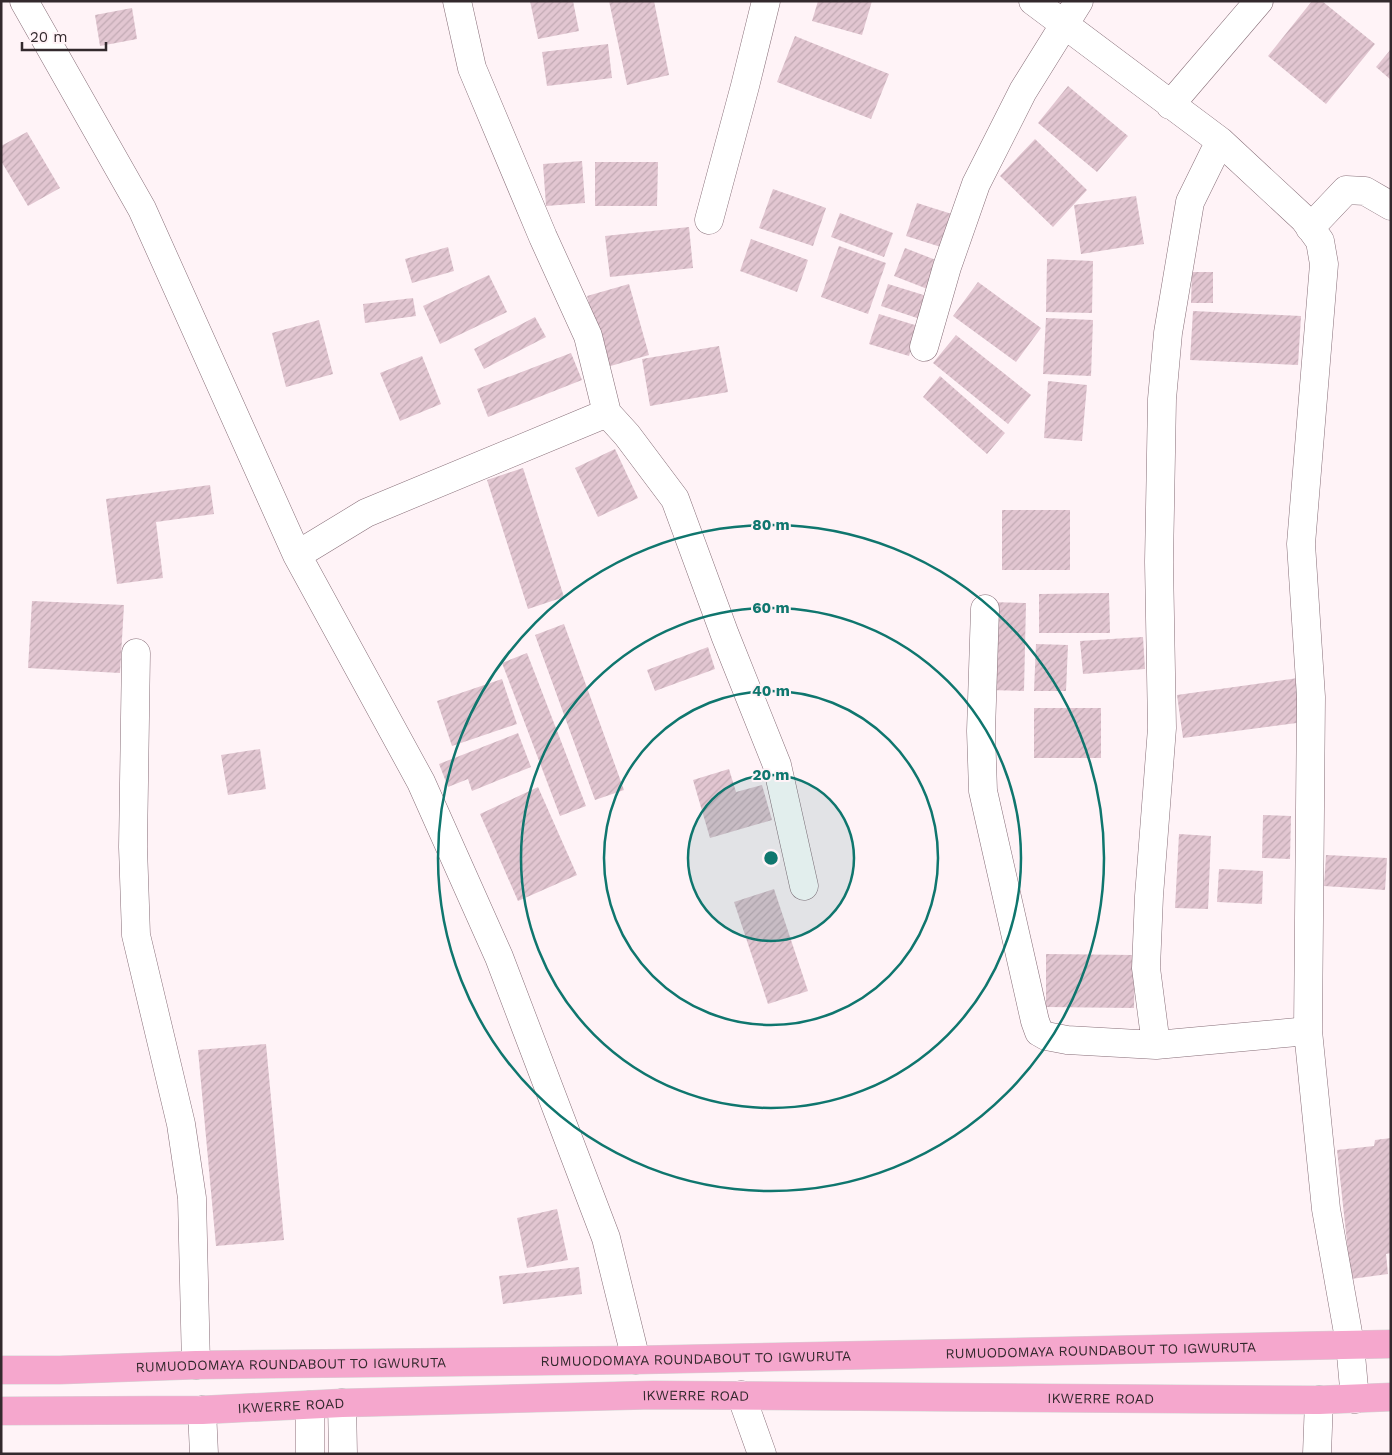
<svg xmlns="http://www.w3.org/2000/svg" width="1392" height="1455" viewBox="0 0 1392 1455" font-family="'Work Sans',sans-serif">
  <defs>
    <pattern id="building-hatch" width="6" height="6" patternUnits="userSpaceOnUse" patternTransform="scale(1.25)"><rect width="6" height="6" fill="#e2c6d1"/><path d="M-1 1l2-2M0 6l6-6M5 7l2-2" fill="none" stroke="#c2aab4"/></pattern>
  </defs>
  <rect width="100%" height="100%" fill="#fff3f7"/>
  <path fill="url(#building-hatch)" d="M530,1h43l6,30 -41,8z
    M609,1h45l15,74 -42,10z
    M818,1h54l-10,34 -50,-14z
    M1312,1h10l53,43 -49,60 -58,-48z
    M132,8l5,31 -37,7 -5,-31z
    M795,36l94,38 -18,45 -94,-37z
    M608,44l4,34 -65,8 -5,-34z
    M1391,49v31l-15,-13z
    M1068,86l60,50 -31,36 -59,-49z
    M27,132l33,56 -32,18 -27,-45v-15z
    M1035,139l52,51 -34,37 -53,-51z
    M582,161l3,42 -39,3 -3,-42z
    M595,162h63l-1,44h-62z
    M773,189l53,19 -13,38 -54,-18z
    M1136,196l8,48 -63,10 -7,-49z
    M917,203l38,12 -11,33 -38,-12z
    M840,213l53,20 -9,24 -53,-20z
    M689,227l4,41 -83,9 -5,-41z
    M751,239l57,21 -11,32 -57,-21z
    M839,246l47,17 -18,51 -47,-17z
    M448,247l6,24 -42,12 -7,-24z
    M905,248l36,14 -11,28 -36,-14z
    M1047,259l46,2 -1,52 -46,-1z
    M1192,272h21v31h-22z
    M489,275l18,37 -67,32 -17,-38z
    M978,282l63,46 -25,34 -63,-46z
    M629,284l20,71 -42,12 -20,-71z
    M888,284l42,13 -7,23 -42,-14z
    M413,298l3,18 -51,7 -2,-19z
    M1193,311l108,5 -3,49 -108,-5z
    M879,314l39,12 -9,30 -40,-12z
    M535,317l11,20 -62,32 -10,-20z
    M1046,318l47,2 -2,56 -48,-2z
    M319,320l14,54 -47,13 -14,-54z
    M956,335l75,60 -23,29 -75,-61z
    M719,346l9,46 -78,14 -8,-47z
    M571,353l11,27 -94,37 -11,-28z
    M422,356l19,48 -41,17 -20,-48z
    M940,376l65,57 -18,21 -64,-57z
    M1048,381l39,4 -5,56 -38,-3z
    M615,449l23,49 -40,19 -23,-49z
    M523,468l41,129 -36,12 -41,-129z
    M210,485l4,29 -58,8 7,56 -46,6 -11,-85z
    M1002,510h68v60h-68z
    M1109,593l1,40h-71v-39z
    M32,601l92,4 -4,68 -92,-5z
    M990,602l36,1 -2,88 -37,-1z
    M564,624l60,166 -29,10 -60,-165z
    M1143,637l2,32 -62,5 -3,-33z
    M1036,644l32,1 -2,46h-32z
    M708,647l7,22 -60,22 -8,-21z
    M527,653l59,153 -26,10 -58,-153z
    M1298,678l6,44 -121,16 -6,-43z
    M502,679l15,45 -65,22 -15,-45z
    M1034,708h67v50h-67z
    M518,733l13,34 -59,24 -4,-12 -20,8 -9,-23z
    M260,749l6,40 -38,6 -7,-40z
    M729,769l7,23 26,-7 10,35 -62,18 -17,-58z
    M538,787l39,88 -59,26 -38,-87z
    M1263,815l28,1 -1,43 -28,-1z
    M1179,834l32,2 -3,73 -33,-1z
    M1326,855l61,3 -2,32 -61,-4z
    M1219,869l44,2 -1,33 -45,-2z
    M774,889l34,102 -40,13 -34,-102z
    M1046,954l89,1 -1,53 -88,-1z
    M266,1044l18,196 -68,6 -18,-196z
    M1391,1138v115l-5,1 2,20 -37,5 -14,-129 37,-4 1,-6z
    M557,1209l11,51 -41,8 -10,-50z
    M579,1267l3,27 -79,10 -4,-28z"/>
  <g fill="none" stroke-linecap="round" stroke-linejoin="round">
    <defs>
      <path id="minor" d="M24,1l118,208 155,346 124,227 78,175 107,281 30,122
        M457,1l15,67 71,169 45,99 19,77 20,22 48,64 50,136 52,130 27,121
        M1033,1l187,140 84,78 16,22 4,23 -23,280 10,153 -3,334 18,178 24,135 5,55
        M1170,105l89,-104
        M709,220l36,-134 21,-85
        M1310,228l36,-38 19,1 26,15
        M924,347l23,-80 29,-83 47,-93 56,-90
        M297,555l69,-42 241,-100
        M985,609l-4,122 2,60 52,230 4,11 7,4 21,4 89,5 152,-14
        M136,653l-3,194 3,88 45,189 11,74 4,167
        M1156,1045l-10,-77 3,-72 13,-168 -3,-166 3,-163 6,-66 22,-131 30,-61
        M741,1395l21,59
        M342,1403l1,51
        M310,1405v49
        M202,1410l2,44
        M1317,1454l2,-54"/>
      <g id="major">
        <path id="s1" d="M1,1370h59l136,-5 440,-5 755,-16"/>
        <path id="s2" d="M1,1411l201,-1 140,-7 311,-8 666,5 72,-3"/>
      </g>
    </defs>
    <use href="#minor" stroke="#876e78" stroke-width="29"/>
    <use href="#major" stroke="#d6d4d5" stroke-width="29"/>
    <use href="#minor" stroke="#fff" stroke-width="28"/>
    <use href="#major" stroke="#f5a7cd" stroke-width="28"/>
  </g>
  <circle cx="771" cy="858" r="83" fill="#0f766e" fill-opacity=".12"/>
  <g fill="none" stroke="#0f766e" stroke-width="2.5">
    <circle cx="771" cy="858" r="83"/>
    <circle cx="771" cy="858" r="167"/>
    <circle cx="771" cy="858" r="250"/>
    <circle cx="771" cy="858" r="333"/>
  </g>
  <g text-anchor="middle" stroke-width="4" stroke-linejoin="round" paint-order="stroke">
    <g font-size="14" fill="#33292d" stroke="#fff3f7">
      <text dy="5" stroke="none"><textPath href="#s1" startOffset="1100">RUMUODOMAYA ROUNDABOUT TO IGWURUTA</textPath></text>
      <text dy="5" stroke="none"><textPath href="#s1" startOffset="695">RUMUODOMAYA ROUNDABOUT TO IGWURUTA</textPath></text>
      <text dy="5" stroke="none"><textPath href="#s1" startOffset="290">RUMUODOMAYA ROUNDABOUT TO IGWURUTA</textPath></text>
      <text dy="5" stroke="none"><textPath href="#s2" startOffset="695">IKWERRE ROAD</textPath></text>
      <text dy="5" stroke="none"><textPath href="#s2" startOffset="1100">IKWERRE ROAD</textPath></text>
      <text dy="5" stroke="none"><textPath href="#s2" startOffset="290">IKWERRE ROAD</textPath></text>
    </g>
  </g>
  <circle cx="771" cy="858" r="8" fill="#0f766e" stroke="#fff3f7" stroke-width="2.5"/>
  <g font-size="15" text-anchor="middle" font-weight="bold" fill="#0f766e" stroke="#fff3f7" stroke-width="4" stroke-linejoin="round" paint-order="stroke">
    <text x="771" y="530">80 m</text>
    <text x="771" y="613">60 m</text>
    <text x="771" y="696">40 m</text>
    <text x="771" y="780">20 m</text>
  </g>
  <rect width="1392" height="1455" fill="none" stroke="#33292d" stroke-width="5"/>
  <path d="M22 42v8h84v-8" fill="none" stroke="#33292d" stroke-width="2.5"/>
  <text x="30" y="42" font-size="15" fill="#33292d" stroke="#fff3f7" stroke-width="4" paint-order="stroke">20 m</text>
</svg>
